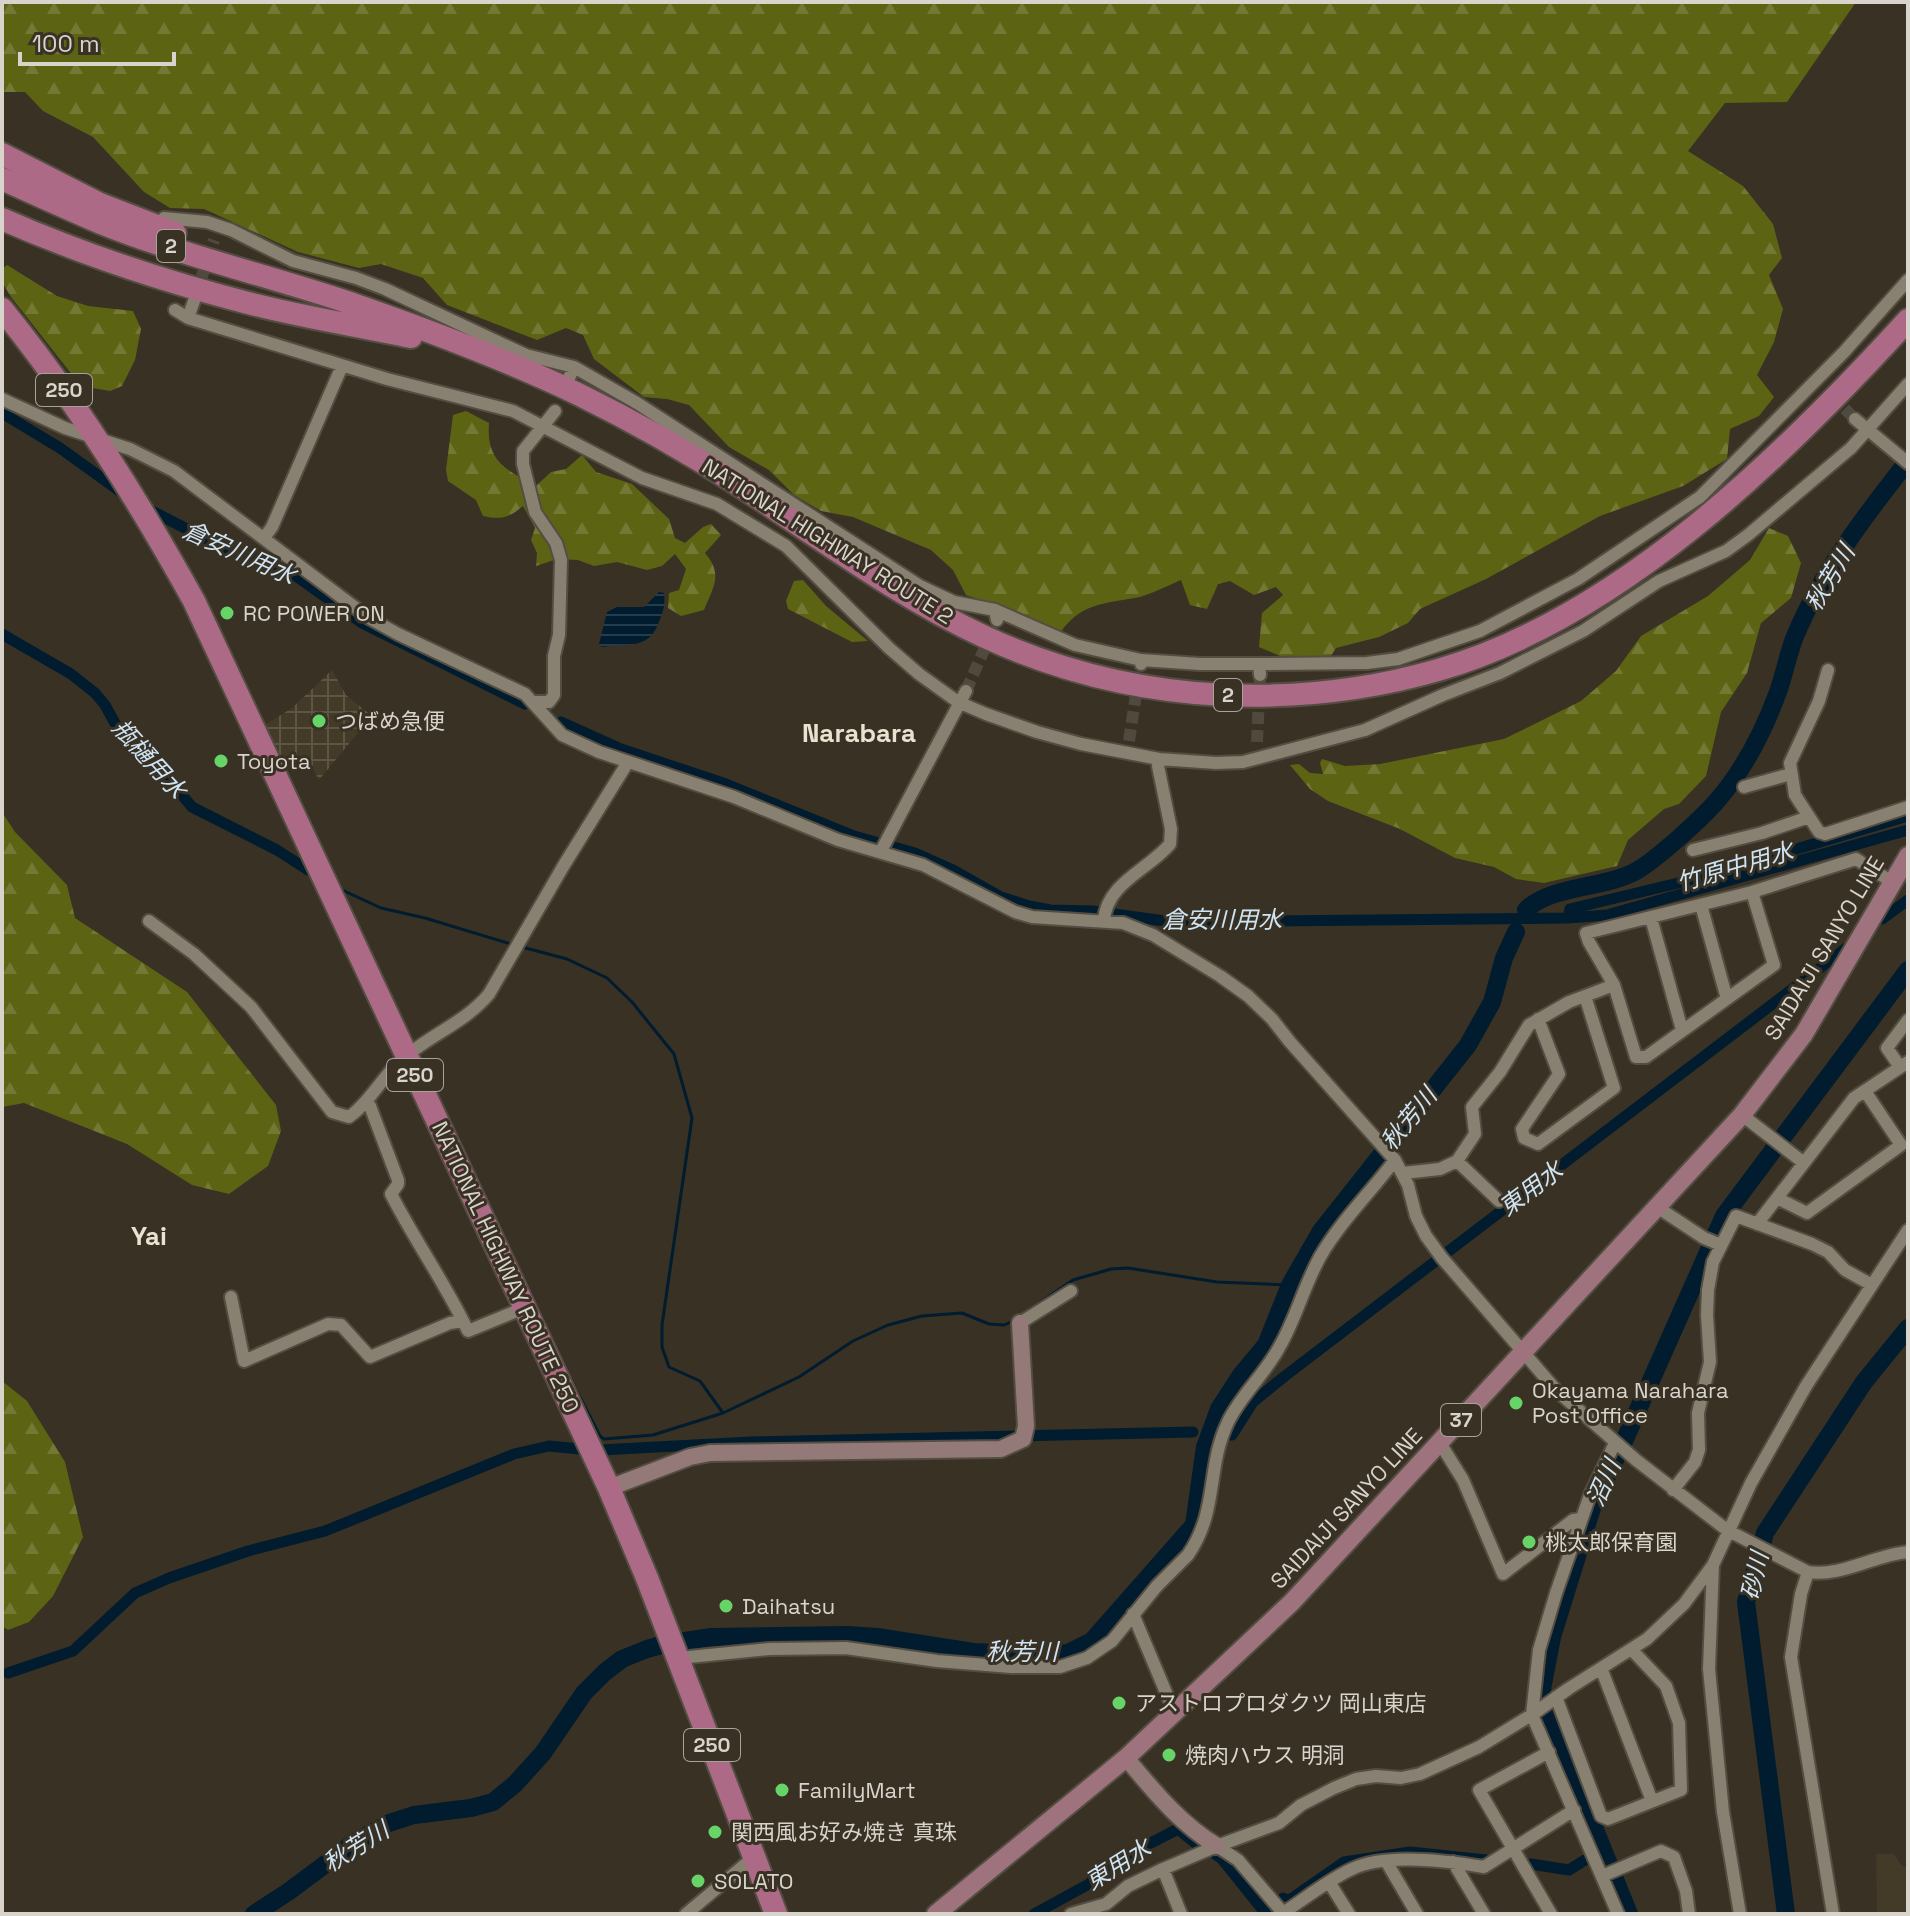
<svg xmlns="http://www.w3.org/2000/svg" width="1910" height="1916" viewBox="0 0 1910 1916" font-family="'Space Grotesk','Noto Sans JP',sans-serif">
  <defs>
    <pattern id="industrial-grid" width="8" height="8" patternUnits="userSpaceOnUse" patternTransform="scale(2)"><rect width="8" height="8" fill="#433a27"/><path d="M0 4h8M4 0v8" fill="none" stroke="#5d5645"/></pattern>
    <pattern id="forest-firs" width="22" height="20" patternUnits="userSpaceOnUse" patternTransform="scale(2)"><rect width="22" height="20" fill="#5c6414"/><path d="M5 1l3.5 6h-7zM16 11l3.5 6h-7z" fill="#737935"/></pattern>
    <pattern id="water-rules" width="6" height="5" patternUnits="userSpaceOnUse" patternTransform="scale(2)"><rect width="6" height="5" fill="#001c2e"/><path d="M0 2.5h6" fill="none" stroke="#243c4b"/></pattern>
  </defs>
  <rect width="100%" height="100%" fill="#383124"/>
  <path fill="url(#industrial-grid)" d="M332,670l14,25 26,21 -53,64 -12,-23 -23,11 -21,-42 29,-18z"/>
  <path fill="#433a27" d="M1876,1854h18l7,11 7,3v46h-31z"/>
  <path fill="url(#forest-firs)" d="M2,2h1854l-69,100 -62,1 -37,48 55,35 30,38 9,34 -13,17 14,34 -9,33 -17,33 17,22 -15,19 -29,13 -3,30 -44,27 -83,30 -114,63 -66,30 -12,14 -29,14 -43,11 -7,11 -49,-3 -21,-9 3,-34 21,-18 -7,-8 -22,8 -24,-14 -12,3 -11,25 -17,-4 -9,-25c-14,6 -28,13 -41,17 -36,7 -60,5 -82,39l-57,-29 -35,-12 -13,-25 -22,-20 -78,-33 -32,-6 -27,-16 -25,-25 -40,-23 -40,-42 -22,-6 -23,-2 -50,-38 -11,-24 -17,-7 -29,12 -90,-35 -24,-27 -42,-14 -22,4 -61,-16 -94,-43 -34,-1 -26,-16 -51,-55 -50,-26 -18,-19h-23z
    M7,265l50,31 31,10 45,5 8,18 -6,31 -13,26 -12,5 -29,-5 -70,-89 -9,-15v-13z
    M466,411l23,12c-3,37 16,47 47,63l15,-14 15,-3 16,-14 14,17 36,12 37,35 6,19 10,5 18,-16 8,-3 10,11 -16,18c18,21 9,33 -1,57l-23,6 -13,-8 1,-15 10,-3 7,-21 -11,-15 -13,12 -15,4 -30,-8 -23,4 -16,-6 -21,-1 -21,7 1,-13 -6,-13 4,-12 -12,-22c-14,12 -22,14 -40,10l-7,-16 -28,-19 -2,-11 7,-55z
    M1769,528l19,8 13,27 -10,35 -30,25 -14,50 -26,39 -15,64 -27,28 -15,5 -36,31 -11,26 -73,17 -28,-4 -22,-12 -39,-9 -55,-29 -72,-28 -18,-12 -20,-24 9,-1 11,9 13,1 -3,-11 2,-4 23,7 35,-2 124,-25 77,-38 35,-30 25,-35 67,-40 42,-36z
    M803,580l23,26 42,35 -16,1 -64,-33 -2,-8 8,-20z
    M2,812l13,20 52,53 8,33 112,74 89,113 5,26 -13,35 -39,28 -37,-9 -65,-41 -103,-41 -22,4z
    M2,1381l25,20 38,61 18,75 -30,59 -24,26 -21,8 -6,-4z"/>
  <path fill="url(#water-rules)" d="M659,592l5,1c1,10 0,17 -4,26 -10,31 -29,24 -58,28l-3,-3 8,-32 10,-5h27z"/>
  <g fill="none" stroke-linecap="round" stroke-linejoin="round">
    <path stroke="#001c2e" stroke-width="3" d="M340,889l41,19 44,10 89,27
      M522,947l45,12 40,19 25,24 42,52 18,64 -30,207v22l7,20 31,14 23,32
      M479,1185l65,137
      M1029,1310l44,-30 38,-11 17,-1 89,14 73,3
      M571,1380l29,56 4,3 49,-4 70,-22 76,-36 54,-36 35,-16 34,-9 40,-3 27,11 15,1 9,-4"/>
    <path stroke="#001c2e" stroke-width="11" d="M2,413l58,35 68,49
      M146,508l80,41 48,15 22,12 66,47 163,81
      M2,634l69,40 24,19 10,12 17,31 28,21 42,50 85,43 31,20
      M561,722l60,27 105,35 128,52 61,17 38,17 48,27 28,9 21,4 42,1 80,11 396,-4 39,-3 301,-85
      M1568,918l2,-9 129,-31 209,-62
      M1882,919l26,-19
      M1226,1435h6l21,-33 32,-26 561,-428
      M600,1450l151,-8 442,-10
      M8,1673l65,-22 62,-58 34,-15 79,-27 77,-20 189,-77 35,-8 31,3
      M1602,1851l1,-1
      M1216,1855l6,4 44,55
      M1531,1864l38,6 16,-10
      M1283,1898l5,3 56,-39 66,-10 76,8
      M1034,1914l55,-30 19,-19 70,-36 22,18"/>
    <path stroke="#001c2e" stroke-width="18" d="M1526,910c24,-25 80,-21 112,-40 21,-13 62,-50 78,-68 27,-31 48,-72 62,-110 7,-19 10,-40 18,-58 26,-62 70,-120 112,-173
      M254,1914l34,-22 67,-50 34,-19 25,-8 57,-7 22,-6 22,-18 28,-31 41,-60 21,-21 17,-13 25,-10 18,-5 47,-7 135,-2 30,2 96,15 69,3 26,-2 24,-12 102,-116 11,-78 14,-38 22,-34 25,-30 24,-60 31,-54 147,-186 24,-43 12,-44 12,-26
      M1629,1914l-81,-201 -6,-24 10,-52 40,-129 33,-69 99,-223 184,-246
      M1786,1914l-40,-312 19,-69 99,-151 44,-54"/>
    <path stroke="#50493d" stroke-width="12" stroke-dasharray="12 6" stroke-linecap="butt" d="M196,294l18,-54
      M1832,396l23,23
      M966,691l31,-71
      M1129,741l11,-73
      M1257,742l3,-67"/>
    <defs>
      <path id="street" d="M164,218l43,4 24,8 62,31 63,17 29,11 141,66 48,12 -5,11
        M175,310l13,8 6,-17
        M188,318l199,61 126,32 129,67 75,26 69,42 103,102 30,26 39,28 28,12 51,18 44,12 78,15 57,4 27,-1 122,-32 78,-35 57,-22 83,-42 76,-50 67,-30 22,-16 103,-87 57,-64
        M574,367l63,36 283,183 34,16 41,8
        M2,399l63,29 65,21 44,22 195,147 29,16 127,60 37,41 37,17 135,45 104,43 85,25 92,47 17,5 91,6 30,12 67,41 28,20 24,23 18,23 105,118 13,25 8,31 10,20 16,22 114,132 80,70 91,70 81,42c34,5 66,-17 100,-20
        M1855,419l53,44
        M264,538l8,-11 70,-161
        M997,620l-2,-10 80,35 66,15
        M1141,664v-4l59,4h59l1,11
        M1259,664l108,-1 31,-4 82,-28 98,-52 122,-82 144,-145 64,-72
        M1828,670l-9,31 -29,62 5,32 24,37 6,2 83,-27
        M534,702h15l5,-7v-39l5,-21 2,-75 -5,-17 -21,-31 -12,-48v-13l32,-40
        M1744,787l47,-13
        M1693,850l69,-17 47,-16
        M881,851l85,-160
        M1752,892l22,73 -128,92h-10l-22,-72 -25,-43 -3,-9 166,-41 104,-33 36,23
        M1701,905l26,94
        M1651,918l31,112
        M1104,920c3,-37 44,-50 66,-76l1,-15 -13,-63 1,-7
        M149,921l45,33 57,53 81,105 17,5c20,-14 32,-38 50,-55 28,-26 66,-39 90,-68l75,-129 64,-103
        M1538,1019l21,55 -37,55 2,9 14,6 76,-56 -29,-92
        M1900,1067l-13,-19 21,-28
        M366,1101l4,5 28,74v4l-7,10c24,47 54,89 77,137l56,-23
        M1742,1115l62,48
        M1457,1161l42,40
        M1403,1173l37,-4 17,-8 18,-27 -3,-27 28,-35 29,-47 40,-23 45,-17
        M1777,1198l30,15 94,-68 -36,-54
        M1657,1207l47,31 17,7
        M1757,1224l97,-126 54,-36
        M231,1297l13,64 84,-37 13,1 29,32 80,-34 13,-2
        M1020,1323l51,-32
        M1440,1443l23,37 40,94 70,-54 8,-1
        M1615,1443l-25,52 -34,98 -17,57 -7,65 86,199
        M1673,1490l22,-28 4,-12 -1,-37 12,-51 -3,-47 1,-25 5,-28 23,-46 76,28 16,8 17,18 27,15
        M1713,1565l-4,104 14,143 17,102
        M1808,1572l-7,22 -10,63 42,257
        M1133,1614l37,88 6,9
        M679,1658l90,-9 77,-1 91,13 74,6h49l27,-9 25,-17 45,-55 31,-31c31,-45 18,-87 40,-133 13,-27 38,-49 52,-76 16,-28 24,-60 40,-89 20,-35 51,-65 75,-97
        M1601,1668l51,133
        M1556,1697l45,119 7,3 73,-29 -2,-67 -13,-37 -35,-37
        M1549,1752l-70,38 72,124
        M1217,1846l21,14 46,54
        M1386,1861l31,53
        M1453,1862l31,52
        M1163,1869l18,45
        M1602,1876l59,-25 13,6 12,34 3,23
        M1329,1882l20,32
        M1283,1913c23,-15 45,-33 69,-44 33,-16 97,-8 132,-2l90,-57
        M686,1914l68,-57
        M1071,1914l35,-10 22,-18 35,-17 54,-23 62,-23 22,-18 33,-17 22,-9 20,-3 25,2 19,-4 59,-27 54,-33 35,-25 79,-50 37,-35 29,-39 38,-82 55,-97 102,-156"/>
      <path id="secondary" d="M609,1488l81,-31 20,-4 291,-4 22,-10 3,-13 -6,-103
        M1126,1758c27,32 54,66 91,88"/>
      <path id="primary" d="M936,1914l190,-156 166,-156 450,-487 62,-81 104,-178"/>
      <path id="highway" d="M2,154l98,50 75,29
        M2,179c33,15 66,30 99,44 80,32 165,52 246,79 78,27 156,56 231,92 55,27 108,57 159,90 82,53 160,112 248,153 76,35 156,54 239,58 72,3 145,-5 214,-25 181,-52 346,-214 470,-350
        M2,219c82,36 167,64 254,86 51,13 103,21 155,32
        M2,309c74,91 135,189 192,292l415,887 38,90 129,336"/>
    </defs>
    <use href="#street" stroke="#534d42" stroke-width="16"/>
    <use href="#secondary" stroke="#534d42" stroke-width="20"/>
    <use href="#primary" stroke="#534d42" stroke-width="22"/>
    <use href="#highway" stroke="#534d42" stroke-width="26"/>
    <use href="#street" stroke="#888071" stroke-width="12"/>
    <use href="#secondary" stroke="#937977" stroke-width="16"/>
    <use href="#primary" stroke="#9e737e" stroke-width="18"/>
    <use href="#highway" stroke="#ad6a86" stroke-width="22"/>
  </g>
  <g fill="#66d466" stroke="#383124" stroke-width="3">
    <circle cx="227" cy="613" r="8"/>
    <circle cx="319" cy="721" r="8"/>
    <circle cx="221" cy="761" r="8"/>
    <circle cx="1516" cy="1403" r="8"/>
    <circle cx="1529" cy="1542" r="8"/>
    <circle cx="726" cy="1606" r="8"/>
    <circle cx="1119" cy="1703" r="8"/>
    <circle cx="1169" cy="1755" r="8"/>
    <circle cx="782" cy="1790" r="8"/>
    <circle cx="715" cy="1832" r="8"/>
    <circle cx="698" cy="1881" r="8"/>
  </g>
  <g text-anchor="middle" stroke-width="6" stroke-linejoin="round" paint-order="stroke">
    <g fill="#383124" stroke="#a8a39a" stroke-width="2">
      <rect x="157" y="230" width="28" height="32" rx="6"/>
      <rect x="36" y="374" width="56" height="32" rx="6"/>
      <rect x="1214" y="679" width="28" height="32" rx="6"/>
      <rect x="387" y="1059" width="56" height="32" rx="6"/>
      <rect x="1441" y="1404" width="40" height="32" rx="6"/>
      <rect x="684" y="1729" width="56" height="32" rx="6"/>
    </g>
    <g font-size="20" font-weight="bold" fill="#d8d4cc">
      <text x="171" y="253">2</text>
      <text x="64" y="397">250</text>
      <text x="1228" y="702">2</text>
      <text x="415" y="1082">250</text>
      <text x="1461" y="1427">37</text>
      <text x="712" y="1752">250</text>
    </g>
    <g font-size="22" fill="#d8d4cc" stroke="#383124">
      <text transform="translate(828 541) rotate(32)" y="8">NATIONAL HIGHWAY ROUTE 2</text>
      <text transform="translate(1824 948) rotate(-59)" y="8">SAIDAIJI SANYO LINE</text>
      <text transform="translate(506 1267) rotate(65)" y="8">NATIONAL HIGHWAY ROUTE 250</text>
      <text transform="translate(1346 1508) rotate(-47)" y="8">SAIDAIJI SANYO LINE</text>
    </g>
    <g font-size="22" fill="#d8d4cc" stroke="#383124" text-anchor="start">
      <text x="243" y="621">RC POWER ON</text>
      <text x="335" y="729">つばめ急便</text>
      <text x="237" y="769">Toyota</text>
      <text x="1532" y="1398">Okayama Narahara<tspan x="1532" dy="25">Post Office</tspan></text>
      <text x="1545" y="1550">桃太郎保育園</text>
      <text x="742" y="1614">Daihatsu</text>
      <text x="1135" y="1711">アストロプロダクツ 岡山東店</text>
      <text x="1185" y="1763">焼肉ハウス 明洞</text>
      <text x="798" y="1798">FamilyMart</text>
      <text x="731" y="1840">関西風お好み焼き 真珠</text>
      <text x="714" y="1889">SOLATO</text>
    </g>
    <g font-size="24" font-style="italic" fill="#cfe4f3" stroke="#383124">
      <text transform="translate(239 553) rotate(24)" y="8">倉安川用水</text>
      <text transform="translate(1830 578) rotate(-59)" y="8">秋芳川</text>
      <text transform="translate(149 759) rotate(48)" y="8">瓶樋用水</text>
      <text transform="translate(1735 867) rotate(-16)" y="8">竹原中用水</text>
      <text x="1222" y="928">倉安川用水</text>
      <text transform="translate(1409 1119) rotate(-51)" y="8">秋芳川</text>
      <text transform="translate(1531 1189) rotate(-37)" y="8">東用水</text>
      <text transform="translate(1604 1483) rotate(-66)" y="8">沼川</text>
      <text transform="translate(1755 1576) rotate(-77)" y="8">砂川</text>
      <text x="1022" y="1660">秋芳川</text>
      <text transform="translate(356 1847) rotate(-32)" y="8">秋芳川</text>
      <text transform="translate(1118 1865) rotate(-32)" y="8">東用水</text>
    </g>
    <g font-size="26" font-weight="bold" fill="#eae2d1" stroke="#383124">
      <text x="859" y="742">Narabara</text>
      <text x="149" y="1245">Yai</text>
    </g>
  </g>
  <rect width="1910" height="1916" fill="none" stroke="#d8d4cc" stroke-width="8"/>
  <path d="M20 52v12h154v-12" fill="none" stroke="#d8d4cc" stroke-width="4"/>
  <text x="32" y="52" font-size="24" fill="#d8d4cc" stroke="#383124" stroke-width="6" paint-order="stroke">100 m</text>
</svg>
